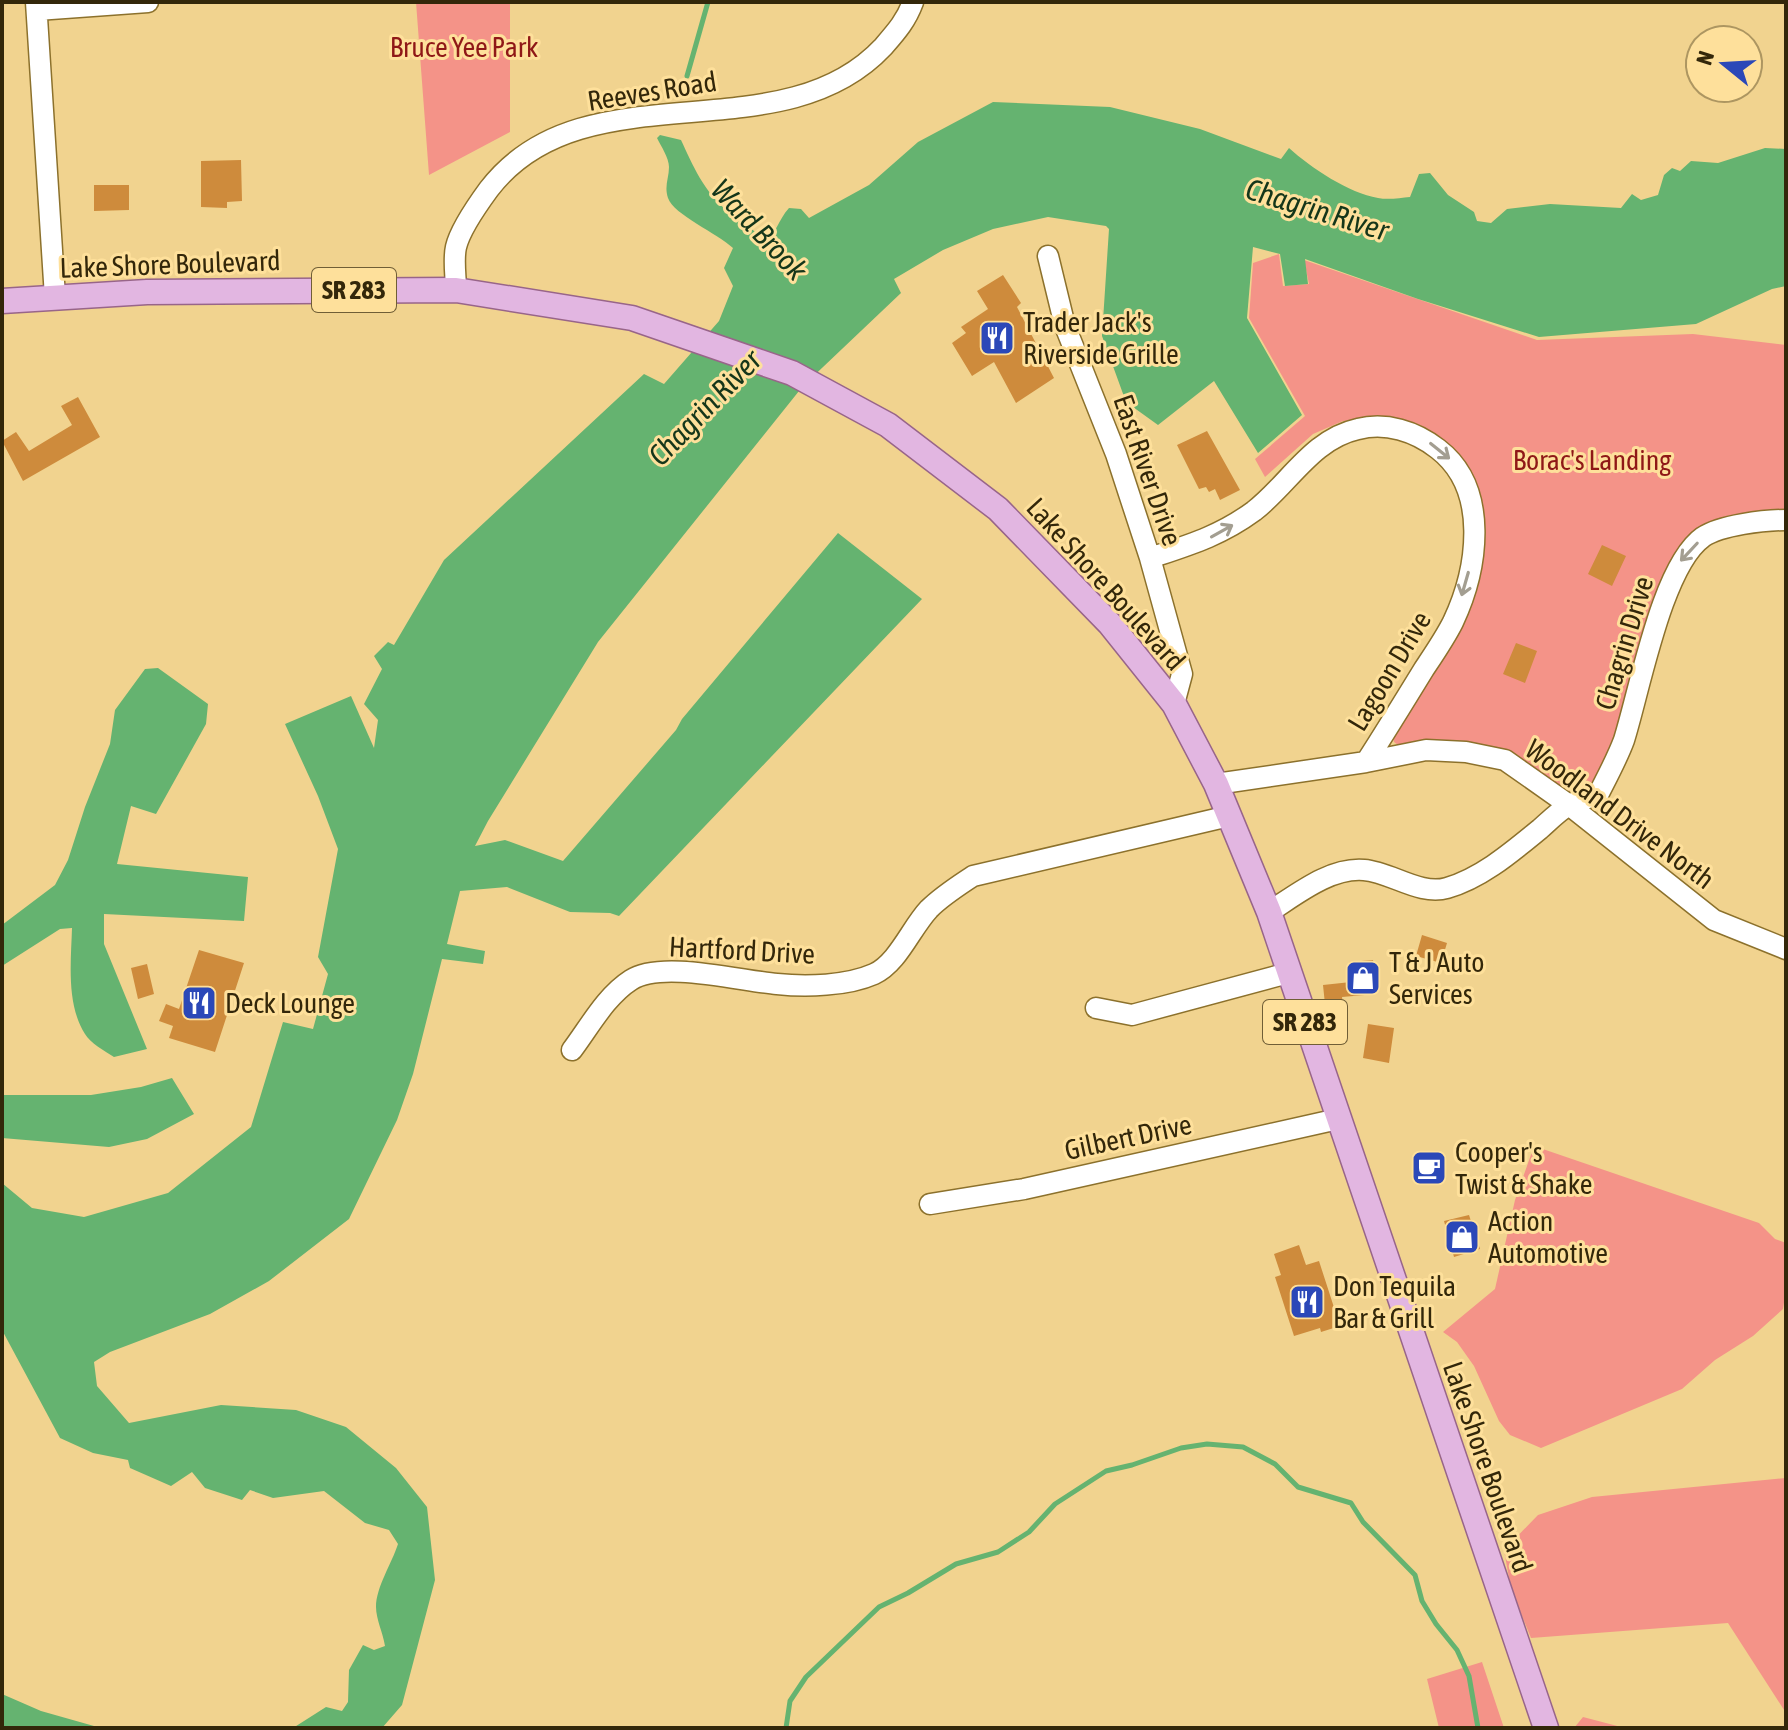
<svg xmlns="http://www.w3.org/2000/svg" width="1788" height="1730" viewBox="0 0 1788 1730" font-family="'Asap Condensed',sans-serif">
  <rect width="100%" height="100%" fill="#f1d38f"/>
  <path fill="#f49388" d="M416,2h94v130l-81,43z
    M1279,254l4,32 26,-2 -5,-24 233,80 156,-6 93,11v168l-84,18 -21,14 -16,30 -58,182 -13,27 -16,10 -13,-5 -33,-23 -30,-15 -101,-4 -7,-5 -2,-12 77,-130 -2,-127 -14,-25 -31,-22 -40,-8 -39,3 -30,13 -48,43 -10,-18 50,-43 -56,-98 4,-55z
    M1534,1146l225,77 16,16 11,4v47l-3,19 -30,27 -38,24 -33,29 -141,59 -31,-13 -11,-14 -25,-55 -17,-24 -14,-10 52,-43 20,-89z
    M1786,1478v235l-58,-90 -197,15 -20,-49 -7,-39 34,-35 54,-18z
    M1482,1662l22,66h-65l-12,-49z
    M1583,1717l42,11h-51z"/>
  <path fill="#65b370" d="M993,102l117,5 90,22 81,30 8,-11c22,20 60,45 89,50 10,2 22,0 32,-1l9,-23 11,-1 18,22 26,17 3,9 14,2 16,-14 43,-5 71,4 11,-14 9,6 17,-5 6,-20 8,-7 8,3 11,-10 27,2 47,-15 21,1v137l-14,3 -76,35 -157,13 -121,-38 -113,-40 3,25 -23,2 -5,-32 -27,-7 -6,71 55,97 -44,38 -44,-72 -56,44 -32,-23 -24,-66 7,-107 -3,-3 -58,-9 -55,12 -50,21 -49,29 7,14 -98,93 -205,256 -110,179 -13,25 30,-6 58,21 113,-131 6,-11 156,-186 84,66 -303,317 -9,-3 -40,-1 -63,-25 -47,4 -13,53 38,7 -2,13 -41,-5 -29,115 -16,46 -48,99 -80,62 -59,33 -100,38 -16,10 3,24 32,37 92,-18 75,5 50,17 50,41 31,39 8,73 -33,125 -20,23h-89l33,-21 16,4 6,-9 1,-32 14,-25 11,5 11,-4c-2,-13 -9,-27 -9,-39 0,-20 16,-44 22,-63l-9,-14 -24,-7 -41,-32 -51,7 -23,-8 -8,10 -37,-12 -13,-16 -21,14 -41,-18 -2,-8 -35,-7 -33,-15 -58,-108v-147l30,25 52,9 84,-24 83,-66 32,-105 30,7 15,-55 -10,-17 20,-108 -20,-53 -33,-72 66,-28 23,52 4,-28 -14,-16 18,-35 -8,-13 14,-14 6,3 50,-85 200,-186 20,10 55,-63 14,-35 -9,-18 9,-20c-16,-15 -59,-33 -65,-50 -4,-12 1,-20 1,-31 0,-9 -8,-21 -12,-29l3,-3 21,5c12,26 23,51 45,70 13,12 29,17 38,33 13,-10 14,-23 25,-35l12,1 8,9 60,-33 49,-43z
    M158,668l50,36 -2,20 -50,90 -25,-8 -14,58 131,13 -4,44 -140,-7v30l43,105 -33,8c-9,-6 -24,-14 -29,-23 -19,-30 -14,-72 -13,-106l-12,1 -58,37v-41l53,-40 13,-25 17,-53 25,-63 5,-34 30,-41z
    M172,1078l22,36 -47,25 -38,8 -107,-9v-43h89l50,-8z
    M2,1694l39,17 60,17h-99z"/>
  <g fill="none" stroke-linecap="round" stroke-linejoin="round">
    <path stroke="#65b370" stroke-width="5" d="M687,76l21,-74
      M786,1728l4,-27 16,-24 73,-70 29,-14 48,-29 42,-12 31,-20 26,-28 51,-33 26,-6 49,-17 26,-4 36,3 32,17 23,23 53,16 12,19 52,53 7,26 14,23 21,26 12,26 9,52"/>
  </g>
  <path fill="#ce8b3c" d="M241,160l1,41 -15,1v6l-26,-1v-46z
    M94,185h35v25l-35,1z
    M1003,275l18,28 -4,4 37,71 -38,25 -22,-41 -22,14 -20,-33 14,-10 -5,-6 27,-18 -11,-18z
    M78,397l22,40 -77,44 -21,-40 14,-9 13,19 43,-26 -11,-19z
    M1207,431l33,59 -20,10 -5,-11 -6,3 -3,-5 -7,2 -22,-44z
    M1602,545l24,11 -14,30 -24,-12z
    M1516,643l21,8 -12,32 -22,-9z
    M1422,935l25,8 -6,20 -25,-7z
    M199,950l45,13 -29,89 -46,-14 4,-12 -14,-5 7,-17 13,5z
    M1373,960l3,34 -34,3 2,15 -18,2 -3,-29 28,-3 -2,-20z
    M147,964l7,30 -16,5 -7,-31z
    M1368,1024l26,4 -5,35 -26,-5z
    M1418,1160l22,2v13l-23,-1z
    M1469,1215l11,34 -26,8 -10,-36z
    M1299,1245l7,20 13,-4 21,65 -19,6 -1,-4 -26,8 -19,-59 6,-2 -7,-21z"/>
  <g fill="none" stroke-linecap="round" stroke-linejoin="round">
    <defs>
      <path id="minor" d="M36,2l19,295
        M37,10l111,-8
        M1048,256l17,70 51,128 34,104 32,116 -8,30
        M456,290c0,-13 -3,-30 0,-43 4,-17 22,-43 33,-58 95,-124 291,-32 394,-142 13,-15 23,-26 30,-45
        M1150,558c39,-13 70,-22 104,-47 35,-27 58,-72 104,-82 28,-7 57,2 80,20 52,40 40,120 15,173 -8,16 -19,32 -29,47 -19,31 -38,62 -58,93
        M1216,784l150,-22 60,-12 40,2 39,8 64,45 145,115 72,29
        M1269,912c27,-17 61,-45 95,-42 27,2 56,26 83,18 35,-10 66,-37 93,-59 9,-8 19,-18 29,-24 9,-5 20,-7 29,-10 9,-18 19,-36 26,-55 16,-51 38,-174 79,-203 18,-12 61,-17 83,-17
        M1096,1008l36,7 156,-42
        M572,1050c18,-24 34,-54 59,-70 30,-20 110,1 146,4 29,3 70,2 97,-10 24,-11 37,-46 55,-65 13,-13 29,-23 44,-33l256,-60
        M930,1204l94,-15 314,-70"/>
      <path id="major" d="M2,301l145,-9 309,-2 176,28 160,55 96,52 110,84 112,115 64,80 42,80 53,128 277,816"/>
    </defs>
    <use href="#minor" stroke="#8c712c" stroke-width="23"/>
    <use href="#major" stroke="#986589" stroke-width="27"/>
    <use href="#minor" stroke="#fff" stroke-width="20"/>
    <use href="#major" stroke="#e2b6e1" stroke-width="24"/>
  </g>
  <defs><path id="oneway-shaft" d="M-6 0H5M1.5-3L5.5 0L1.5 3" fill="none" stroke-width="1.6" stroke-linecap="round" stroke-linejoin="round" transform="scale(2)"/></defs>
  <g stroke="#a39e91">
    <use href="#oneway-shaft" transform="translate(1440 451) rotate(39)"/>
    <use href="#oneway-shaft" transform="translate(1222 531) rotate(-29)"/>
    <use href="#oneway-shaft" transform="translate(1689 552) rotate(133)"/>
    <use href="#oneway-shaft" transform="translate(1465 584) rotate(106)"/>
  </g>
  <defs>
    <symbol id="restaurant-square" viewBox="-11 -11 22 22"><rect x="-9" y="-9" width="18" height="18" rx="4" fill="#2b48b8" stroke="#fee09b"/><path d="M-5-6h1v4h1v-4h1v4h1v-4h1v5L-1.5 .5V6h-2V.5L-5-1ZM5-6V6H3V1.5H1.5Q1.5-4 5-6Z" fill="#fff"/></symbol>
    <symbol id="shop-square" viewBox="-11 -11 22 22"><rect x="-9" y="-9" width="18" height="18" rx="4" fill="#2b48b8" stroke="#fee09b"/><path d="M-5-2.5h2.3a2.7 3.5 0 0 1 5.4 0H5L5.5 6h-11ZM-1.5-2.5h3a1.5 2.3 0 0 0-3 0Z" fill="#fff"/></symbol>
    <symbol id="cafe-square" viewBox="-11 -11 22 22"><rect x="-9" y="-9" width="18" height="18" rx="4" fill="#2b48b8" stroke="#fee09b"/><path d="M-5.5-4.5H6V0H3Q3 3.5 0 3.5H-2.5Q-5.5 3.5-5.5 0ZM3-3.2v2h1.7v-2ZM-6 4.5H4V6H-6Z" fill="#fff"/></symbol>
  </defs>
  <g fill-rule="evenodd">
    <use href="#restaurant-square" x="977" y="318" width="40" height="40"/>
    <use href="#shop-square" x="1343" y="958" width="40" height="40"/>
    <use href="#restaurant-square" x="179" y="983" width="40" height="40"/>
    <use href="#cafe-square" x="1409" y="1148" width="40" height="40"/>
    <use href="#shop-square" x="1442" y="1217" width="40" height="40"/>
    <use href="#restaurant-square" x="1287" y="1282" width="40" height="40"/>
  </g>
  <g text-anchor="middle" stroke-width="6" stroke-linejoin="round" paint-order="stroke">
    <g fill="#fee09b" stroke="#705e36" stroke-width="2">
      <rect x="312" y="268" width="84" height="44" rx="6"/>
      <rect x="1263" y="1000" width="84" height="44" rx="6"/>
    </g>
    <g font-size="26" font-weight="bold" fill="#33270a">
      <text x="354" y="299">SR 283</text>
      <text x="1305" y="1031">SR 283</text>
    </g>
    <g font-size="28" fill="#8f1817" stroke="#fee09b">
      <text x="464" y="57">Bruce Yee Park</text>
      <text x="1592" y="470">Borac's Landing</text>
    </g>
    <g font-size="28" fill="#33270a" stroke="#fee09b">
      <text transform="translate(652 91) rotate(-9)" y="10">Reeves Road</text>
      <text transform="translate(170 264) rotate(-2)" y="10">Lake Shore Boulevard</text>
      <text transform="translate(1148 470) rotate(71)" y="10">East River Drive</text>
      <text transform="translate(1106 584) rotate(48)" y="10">Lake Shore Boulevard</text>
      <text transform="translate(1624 643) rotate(-73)" y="10">Chagrin Drive</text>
      <text transform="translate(1389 671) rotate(-59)" y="10">Lagoon Drive</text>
      <text transform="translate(1620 814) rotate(37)" y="10">Woodland Drive North</text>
      <text transform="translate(742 950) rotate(3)" y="10">Hartford Drive</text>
      <text transform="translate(1128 1137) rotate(-12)" y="10">Gilbert Drive</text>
      <text transform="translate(1488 1467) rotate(71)" y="10">Lake Shore Boulevard</text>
    </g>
    <g font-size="28" fill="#33270a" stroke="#fee09b" text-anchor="start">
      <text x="1023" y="332">Trader Jack's<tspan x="1023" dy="32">Riverside Grille</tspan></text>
      <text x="1389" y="972">T &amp; J Auto<tspan x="1389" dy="32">Services</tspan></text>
      <text x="225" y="1013">Deck Lounge</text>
      <text x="1455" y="1162">Cooper's<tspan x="1455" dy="32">Twist &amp; Shake</tspan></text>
      <text x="1488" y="1231">Action<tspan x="1488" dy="32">Automotive</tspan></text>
      <text x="1333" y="1296">Don Tequila<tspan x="1333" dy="32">Bar &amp; Grill</tspan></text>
    </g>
    <g font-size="30" font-style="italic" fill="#15361a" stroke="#fee09b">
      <text transform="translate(1317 210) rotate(17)" y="10">Chagrin River</text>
      <text transform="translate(759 230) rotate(47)" y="10">Ward Brook</text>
      <text transform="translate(705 408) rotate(-46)" y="10">Chagrin River</text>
    </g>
  </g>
  <rect width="1788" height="1730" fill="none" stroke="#33270a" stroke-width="8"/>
  <g transform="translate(1724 64) rotate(288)"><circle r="38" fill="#fee09b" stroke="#ad9661" stroke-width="2"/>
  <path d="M0-6L14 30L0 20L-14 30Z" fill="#2b48b8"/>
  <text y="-12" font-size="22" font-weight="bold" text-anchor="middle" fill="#33270a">N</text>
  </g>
</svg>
